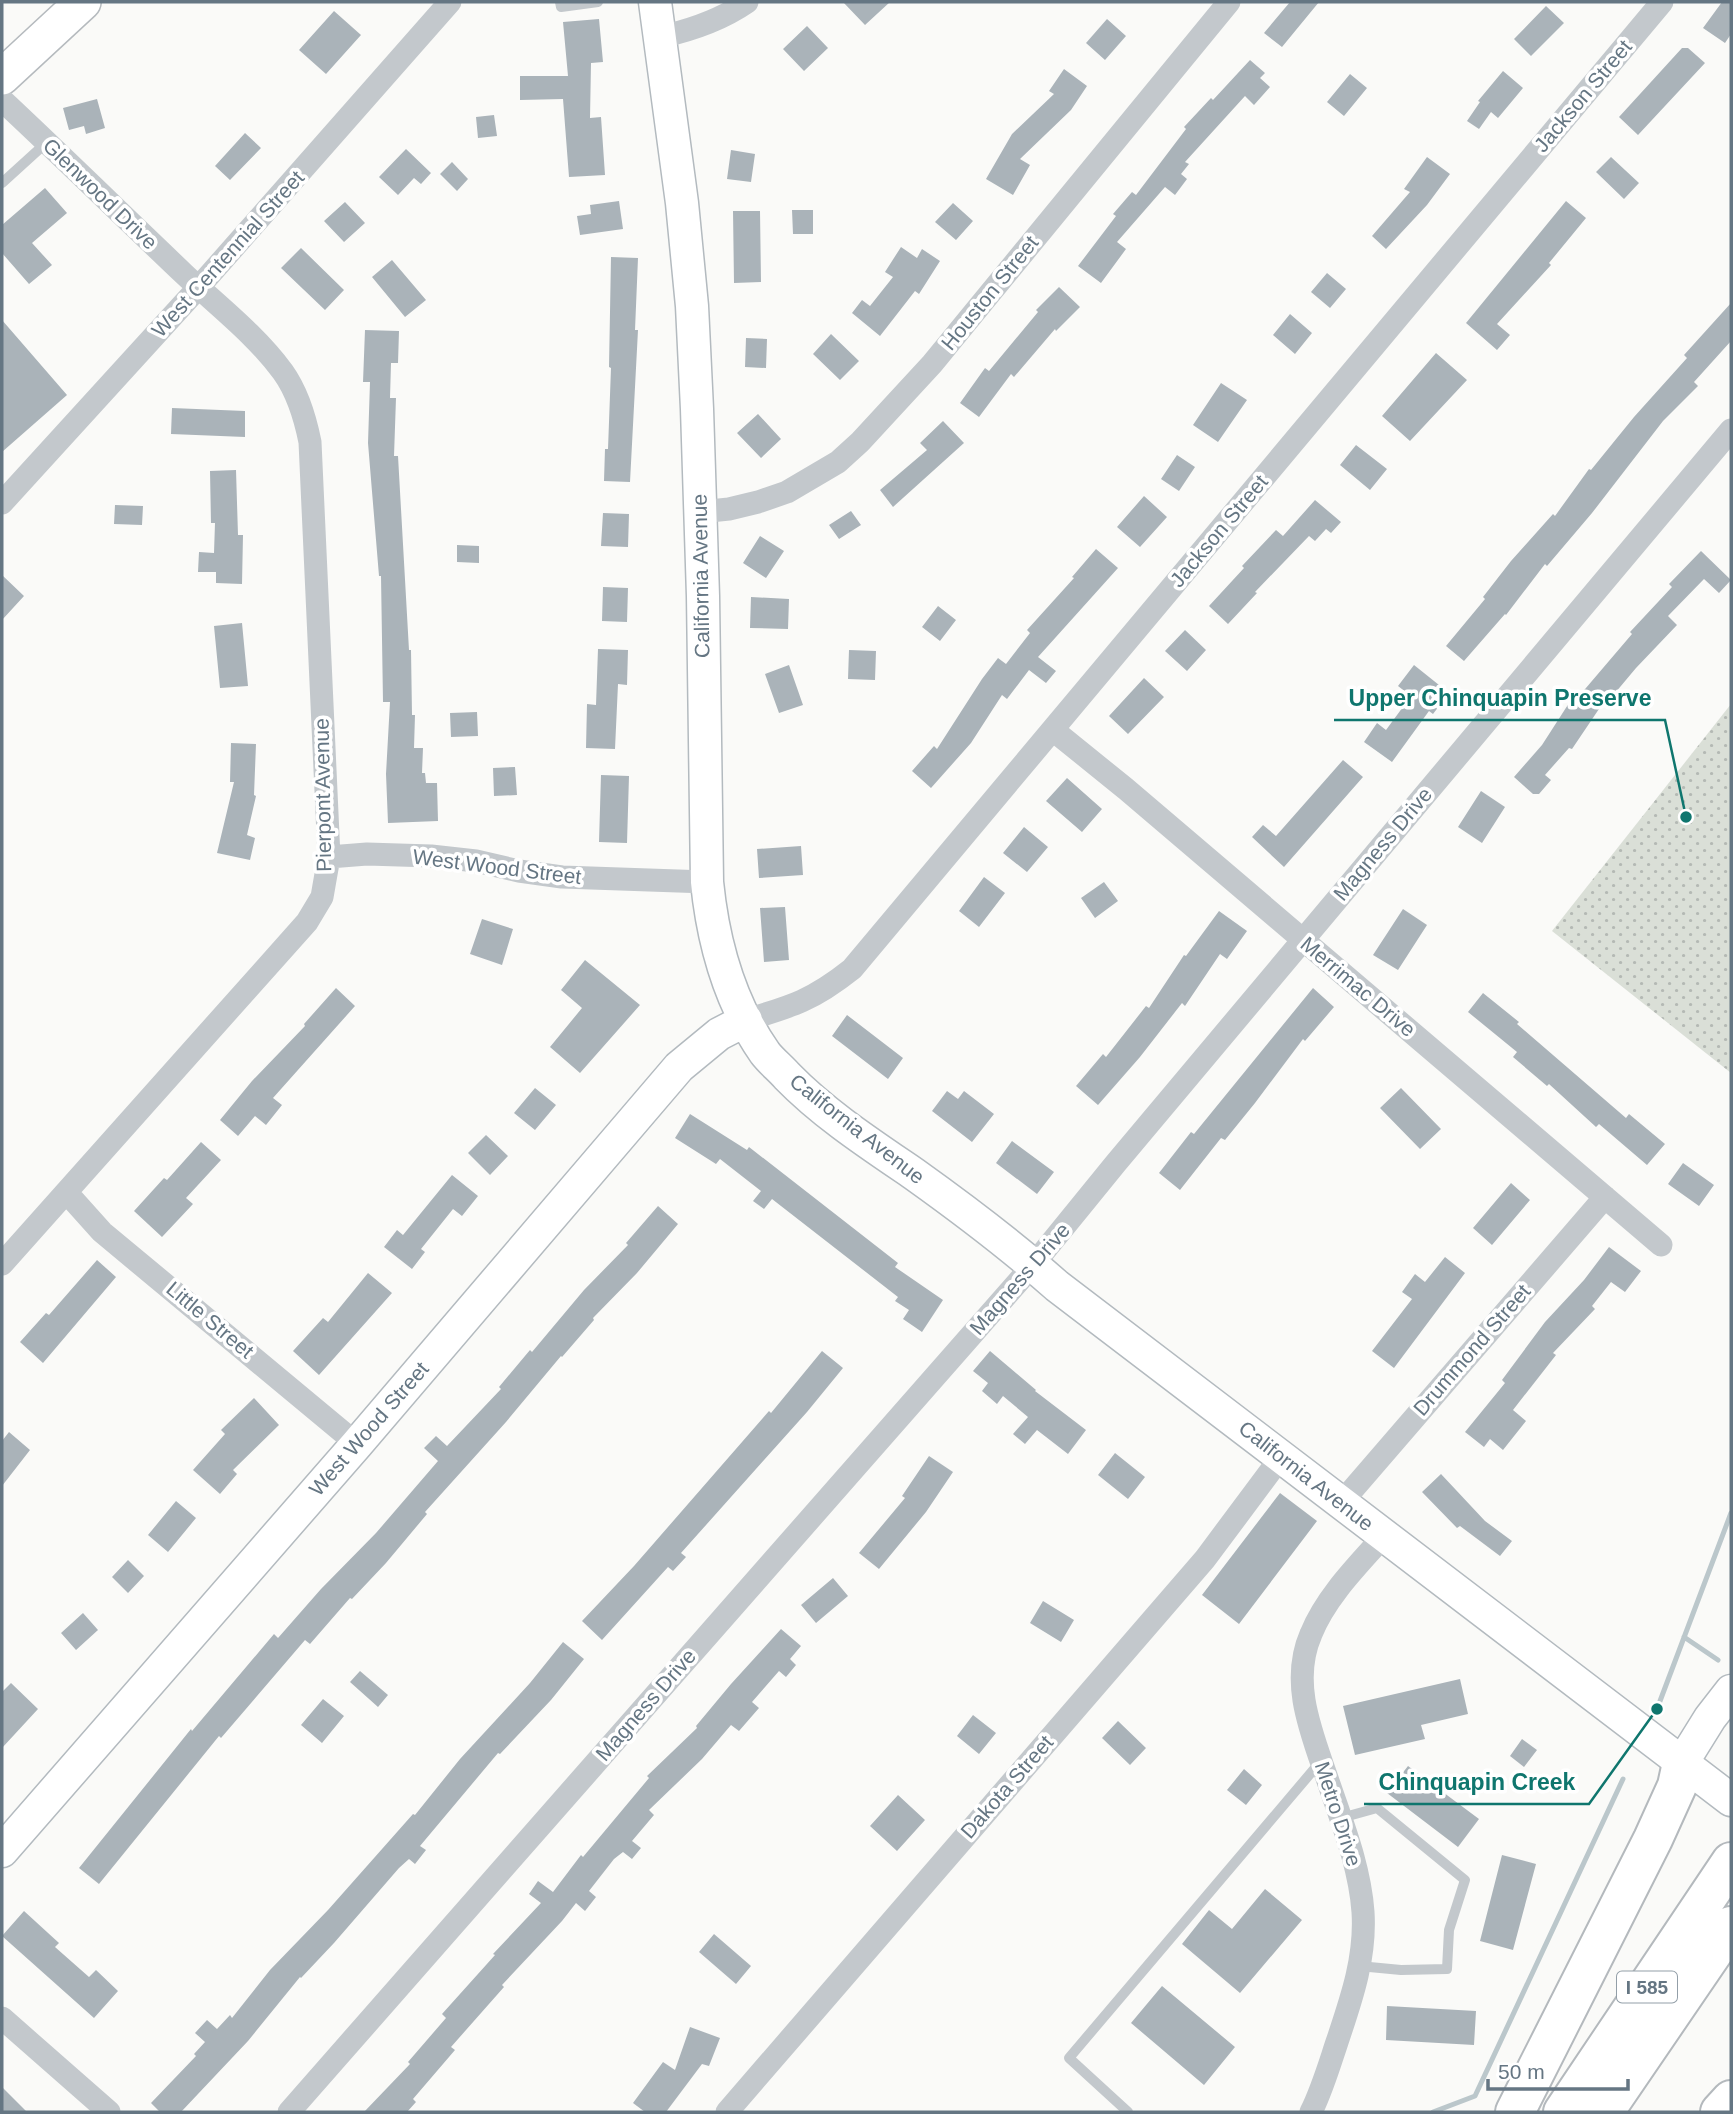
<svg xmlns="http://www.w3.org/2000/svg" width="1733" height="2114" viewBox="0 0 1733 2114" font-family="Helvetica,sans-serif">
  <defs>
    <pattern id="park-dots" width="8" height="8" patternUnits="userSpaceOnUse" patternTransform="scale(1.75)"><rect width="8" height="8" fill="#dadfd7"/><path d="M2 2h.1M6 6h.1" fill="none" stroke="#b4b9b4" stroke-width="1.8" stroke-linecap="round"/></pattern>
  </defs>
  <rect width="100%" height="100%" fill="#fafaf8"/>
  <path fill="url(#park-dots)" d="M1731,704v369l-179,-142z"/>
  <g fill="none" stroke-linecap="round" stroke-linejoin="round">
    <path stroke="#bbc7cb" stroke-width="5" d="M1684,1637l34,23
      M1657,1709l74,-196
      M1433,2112l42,-16 148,-317"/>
  </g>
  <path fill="#aab3b9" d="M843,2h47l-25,23z
    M1290,2h29l-37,45 -18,-14z
    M1722,2h9v32l-6,9 -22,-15z
    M1546,6l18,17 -33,33 -17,-17z
    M334,11l27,24 -35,39 -27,-24z
    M599,19l4,43 -12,1 -1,55 11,-1 4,58 -36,2 -6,-78 -43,1v-24h48l-5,-54z
    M1107,19l19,17 -21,24 -19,-17z
    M807,26l21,22 -24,23 -21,-22z
    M1682,48h6l17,15 -67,72 -19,-18z
    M1250,60l15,13 -5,5 10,9 -16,18 -9,-9 -60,66 4,2 -8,10 6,5 -12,16 -10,-8 -48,55 9,7 -25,34 -23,-17 38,-50 -3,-2 19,-22 4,3 50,-66 -2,-2 27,-29 2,2z
    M1064,69l23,17 -16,24 -51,49 10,6 -17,30 -27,-16 26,-45 42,-40 -5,-3z
    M1503,71l20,17 -25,30 -7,-6 -12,17 -12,-8 13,-19 -2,-1z
    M1350,74l17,14 -23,28 -17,-14z
    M97,99l8,29 -19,6 -2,-8 -15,4 -6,-22z
    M494,115l3,21 -19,2 -2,-21z
    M245,133l16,15 -31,32 -15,-14z
    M406,149l25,24 -10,11 -7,-6 -16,17 -19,-18z
    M731,150l24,4 -4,28 -24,-3z
    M1427,157l23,17 -23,31 -41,44 -14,-13 38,-44 -6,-3z
    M1611,157l28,26 -15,16 -28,-27z
    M452,162l16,17 -11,12 -17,-17z
    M45,188l22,25 -35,30 20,22 -23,19 -27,-31v-28z
    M619,201l4,28 -43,6 -3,-19 14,-2 -1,-9z
    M1566,201l20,17 -37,45 2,2 -54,59 13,11 -13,15 -31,-27z
    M345,202l20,21 -21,19 -20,-21z
    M953,203l20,18 -17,19 -21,-18z
    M792,210h21v24h-20z
    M733,211h27l1,71 -27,1z
    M901,247l16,11 5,-9 18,12 -21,33 -4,-3 -35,45 -28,-23 10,-13 8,6 23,-29 -8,-5z
    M301,248l43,42 -19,20 -44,-42z
    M611,257l27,1 -3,72h3l-8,152 -26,-1 1,-32h3l3,-81 -2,-1z
    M392,260l34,40 -21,17 -33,-40z
    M1327,273l19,16 -16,19 -19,-16z
    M1059,287l21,20 -24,24 -1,-2 -41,48 -3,-3 -32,43 -19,-14 25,-35 4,3 49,-59 -2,-2z
    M1731,303v38l-37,41 4,4 -35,35 -71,92 -45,53 -2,-2 -39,51 -1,-1 -41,47 -18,-15 39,-47 -2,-2 28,-36 42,-47 2,2 34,-47 2,1 43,-53 53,-59 -3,-3z
    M1290,314l22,19 -17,21 -22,-19z
    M2,320l65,75 -65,57z
    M365,330l34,1 -1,32h-7l-1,35h6l-2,58h4l11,194h2l1,65h3l-1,33h9l-1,25h3l1,10h11l1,38 -50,2 -2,-49 4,-72h-7l-2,-126h-2l-11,-133 2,-61h-7z
    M831,334l28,27 -19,19 -27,-26z
    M746,338l21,1 -1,29 -21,-1z
    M1436,353l31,27 -57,61 -28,-25z
    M1221,383l26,17 -29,42 -25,-17z
    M172,408l73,3v26l-74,-3z
    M758,414l23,25 -20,19 -24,-25z
    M943,421l21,22 -71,64 -13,-17 47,-40 -7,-7z
    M1356,445l31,24 -17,21 -30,-25z
    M1177,455l18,12 -16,24 -18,-12z
    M236,470l2,65h5l-1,49 -26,-1v-11h-18l1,-20 15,1 1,-30h-4l-1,-52z
    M1144,496l23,21 -27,30 -23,-20z
    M1315,500l26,22 -10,11 -5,-4 -11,12 -6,-5 -54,56 2,1 -29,31 -19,-18 35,-38 -2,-2 34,-36 7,6z
    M115,505l28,1 -1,19 -28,-1z
    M851,511l10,14 -22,14 -10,-14z
    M603,513l26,1 -1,33 -27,-1z
    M760,536l24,15 -18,27 -23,-15z
    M457,545l22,1v17l-22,-1z
    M1096,549l22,19 -80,89 18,14 -10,12 -17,-13 -22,29 -5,-4 -31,48 -40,45 -19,-17 22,-25 3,3 45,-70 16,-21 8,6 24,-31 -3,-3 47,-52 -2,-1z
    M1701,551l30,29 -12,13 -15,-14 -36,37 9,9 -41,43 -31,37 -2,-2 -31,46 -3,-1 -24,27 6,5 -12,14h-6l-19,-17 28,-32 29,-45 3,2 58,-68 -2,-2 42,-45 -3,-3z
    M2,575l22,21 -22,24z
    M603,587l25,1 -1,34 -25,-1z
    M751,597l38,2 -1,30 -38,-1z
    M938,606l18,14 -16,21 -18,-14z
    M242,623l6,63 -28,2 -6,-62z
    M1185,630l21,20 -19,21 -22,-20z
    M598,649l30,1 -1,35 -9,-1 -3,65 -29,-1 1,-44 9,1z
    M849,650l27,1 -1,29 -27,-1z
    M789,665l14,40 -24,8 -14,-39z
    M1414,665l35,28 -16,21 -4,-3 -37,51 -28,-20 13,-19 9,7 25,-34 -13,-10z
    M1144,678l20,19 -36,37 -19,-18z
    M477,712l1,24 -27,1 -1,-24z
    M231,743l25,1 -2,51 2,1 -9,39 8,3 -5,22 -33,-7 17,-71h-4z
    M1343,760l20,17 -79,90 -32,-30 11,-12 13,11z
    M515,767l2,28 -23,1 -1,-28z
    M601,775l28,1 -2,67 -28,-1z
    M1067,778l35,31 -20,23 -36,-31z
    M1481,791l24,16 -23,36 -24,-16z
    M1024,827l24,20 -21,25 -24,-19z
    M801,846l2,29 -44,3 -2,-29z
    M984,877l21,16 -26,34 -20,-16z
    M1104,882l14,19 -23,17 -14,-20z
    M785,907l4,53 -25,2 -4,-54z
    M1403,909l24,16 -29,45 -25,-15z
    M1219,911l28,20 -20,28 -7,-5 -35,52 -3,-3 -42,54 -42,48 -22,-19 27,-32 3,3 40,-51 3,2 35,-53 2,1z
    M482,919l31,10 -11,36 -32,-11z
    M585,960l55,45 -60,68 -30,-26 32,-39 -21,-18z
    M336,988l19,18 -82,92 9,7 -16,20 -11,-9 -17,20 -18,-16 32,-39 53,-55 -1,-2z
    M1313,988l21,19 -29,34 -2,-2 -48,64 -30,37 -4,-2 -41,52 -21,-17 32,-41 3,2z
    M1483,993l36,29 -2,2 109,94 3,-4 36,30 -18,21 -48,-41 -3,3 -47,-43 -2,2 -34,-29 4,-5 -49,-40z
    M847,1015l56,43 -15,21 -56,-43z
    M535,1088l21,17 -21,25 -21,-17z
    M1401,1088l40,41 -21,20 -40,-41z
    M947,1091l11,8 6,-8 30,23 -22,28 -40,-31z
    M690,1114l57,36 2,-3 149,116 -3,4 48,33 -21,32 -19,-13 6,-9 -14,-9 3,-4 -126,-98 -8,10 -11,-8 8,-10 -41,-32 -4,5 -41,-26z
    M486,1135l22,21 -18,19 -22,-22z
    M1012,1141l42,31 -17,22 -41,-31z
    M201,1142l20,18 -35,38 7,6 -31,33 -28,-26 30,-33 3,2z
    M1683,1163l31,22 -15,21 -31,-22z
    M452,1175l26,21 -16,20 -9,-7 -32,40 4,3 -13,17 -28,-22 13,-17 6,5z
    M1511,1183l19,17 -38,45 -19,-17z
    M658,1206l20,18 -41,49 -44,45 1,2 -32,37 -1,-1 -55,66 -81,90 2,2 -41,49 -34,36 -2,-1 -40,46 -5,-4 -84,98 -2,-2 -120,148 -20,-16 112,-139 1,2 82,-97 4,4 43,-49 55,-56 62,-72 -14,-13 12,-12 11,10 54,-57 -2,-2 31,-37 2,2 52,-62 44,-45 -2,-2z
    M1609,1247l32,24 -16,21 -14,-10 -19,24 3,3 -42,44 3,2 -43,55 13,11 -23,29 -13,-11 -6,8 -19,-15 40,-49 -3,-3 43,-58 39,-42z
    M1445,1257l20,16 -71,95 -22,-17 40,-52 -10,-7 13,-18 10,8z
    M97,1260l19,17 -73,86 -23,-21 26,-29 3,2z
    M368,1273l24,20 -73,82 -26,-24 30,-33 5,4z
    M822,1351l21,17 -36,44 -126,141 5,4 -13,14 -5,-4 -66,73 -20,-19 52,-55 135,-155 2,2z
    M990,1351l46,39 -1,1 51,39 -18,24 -31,-24 -12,14 -12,-10 15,-17 -25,-21 -6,8 -15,-13 6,-8 -15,-12z
    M254,1398l25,27 -46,45 4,4 -17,20 -27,-24 32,-36 -4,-4z
    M9,1432l21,18 -28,36v-45z
    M1115,1453l30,24 -17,22 -30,-24z
    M929,1456l24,16 -27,40 -47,57 -20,-16 46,-55 -3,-2z
    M1441,1474l44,47 27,20 -12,15 -40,-30 -3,2 -35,-36z
    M1280,1493l37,28 -78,103 -37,-29z
    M176,1501l20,17 -28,34 -20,-17z
    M128,1560l16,16 -16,17 -16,-16z
    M833,1578l15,18 -32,27 -15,-18z
    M1043,1601l31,19 -13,22 -31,-19z
    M83,1613l15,17 -22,20 -15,-17z
    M781,1629l20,17 -11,13 6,6 -10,12 -7,-6 -27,31 7,6 -20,23 -8,-6 -29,34 -53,51 5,5 -22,26 9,7 -9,11 -9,-7 -9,7 -25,32 7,6 -11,14 -9,-8 -14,18 -60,64 2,2 -53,60 4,3 -42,49 3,3 -9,10h-43l46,-48 -2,-2 38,-44 -4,-4 53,-59 -2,-1 48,-51 -12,-9 9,-13 15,11 28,-37 2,2 66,-79 -2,-2 50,-48 -1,-2 35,-42z
    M563,1642l21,17 -33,41 -51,54 -2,-1 -78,93 6,4 -11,14 -6,-5 -10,9 -65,75 -33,35 -1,-1 -52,64 -67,71h-21l-9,-9 45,-47 -2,-2 11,-12 -10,-9 12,-13 10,9 13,-14 2,3 38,-48 58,-60 85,-96 2,1 45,-56 70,-76z
    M360,1671l28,24 -10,12 -28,-25z
    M1460,1679l8,35 -47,11 4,14 -70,16 -12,-49z
    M11,1683l27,26 -36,39v-56z
    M323,1699l21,17 -22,27 -21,-18z
    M973,1715l23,18 -17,21 -22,-18z
    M1118,1721l28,27 -16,17 -28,-27z
    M1522,1739l15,11 -13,17 -14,-11z
    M1408,1766l71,53 -21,28 -71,-54z
    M1244,1769l18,16 -16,20 -19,-15z
    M898,1795l27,25 -28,31 -27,-25z
    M1502,1855l34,9 -23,86 -33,-9z
    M1265,1889l37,31 -62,73 -58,-49 27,-34 23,19z
    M24,1911l35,32 -4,4 34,30 7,-7 22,21 -24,27 -92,-82z
    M714,1934l37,32 -15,18 -37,-32z
    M1162,1986l73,61 -31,38 -73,-62z
    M1387,2006l89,5 -2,34 -88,-5z
    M690,2027l30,11 -11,28 -7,-2 -36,48h-21l-12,-9 30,-41 12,8z
    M2,2087l25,25h-25z"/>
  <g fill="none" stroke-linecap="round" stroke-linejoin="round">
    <defs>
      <path id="secondary" d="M655,2l27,201 10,103 5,103 6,187 4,286c6,60 23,121 58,171 6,8 15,15 22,23 37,38 83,68 127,98 49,35 98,72 143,112l674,514
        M1682,1763l28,-45 21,-27
        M2,1851l355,-407 322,-377 40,-33 27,-14"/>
      <path id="primary" d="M2,77l81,-75"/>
      <path id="highway" d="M1515,2112l138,-273 24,-53 5,-23
        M1563,2112l168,-250
        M1604,2112l127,-186
        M1720,2112l11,-12"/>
    </defs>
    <use href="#secondary" stroke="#b3babf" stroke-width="35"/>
    <use href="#primary" stroke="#b5babe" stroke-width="38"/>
    <use href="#highway" stroke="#b4b9bd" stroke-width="42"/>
    <path stroke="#c3c8cc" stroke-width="10" d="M560,2l1,5 37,-5
      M2,183l44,-40
      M1341,1818l36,-10 88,72 -16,50 -2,39 -46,1 -42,-4
      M1128,2112l-59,-54 252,-297"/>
    <path stroke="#c3c8cc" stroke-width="23" d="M660,37c32,-7 61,-17 87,-35
      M2,100c61,57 121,116 182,174 34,32 71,60 99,98 15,21 22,45 27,70l19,415 -7,40 -15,25 -305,342
      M2,503l196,-215 252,-286
      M700,512l29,-3 29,-7 29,-10 51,-30 22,-20 72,-78 297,-362
      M1053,730l73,59 535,456
      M329,857l38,-3 64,2 45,5 43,10 43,6 145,5
      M746,1020c47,-14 67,-20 106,-51l810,-967
      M67,1193l35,39 255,212
      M1341,1503l264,-306
      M2,2018l107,94
      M289,2112l744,-847 83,-102 615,-733
      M727,2112l478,-553 76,-102
      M1311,2112c11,-22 18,-46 26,-70 14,-42 29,-84 26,-130 -3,-44 -20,-87 -34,-128 -16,-48 -40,-100 -18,-150 15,-37 46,-68 73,-98"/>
    <use href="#secondary" stroke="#fff" stroke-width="32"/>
    <use href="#primary" stroke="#fff" stroke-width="35"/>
    <use href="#highway" stroke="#fff" stroke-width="38"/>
  </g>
  <g text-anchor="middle" stroke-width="7" stroke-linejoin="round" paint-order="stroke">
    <rect fill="#fff" stroke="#939fa8" stroke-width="2" x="1617" y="1971.5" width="60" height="31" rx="5"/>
    <g font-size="19" font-weight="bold" fill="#657683">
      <text x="1647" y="1994">I 585</text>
    </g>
    <g font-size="21" fill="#657683" stroke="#fff">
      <text transform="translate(1583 96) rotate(-50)" y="7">Jackson Street</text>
      <text transform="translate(100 194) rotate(44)" y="7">Glenwood Drive</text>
      <text transform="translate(228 254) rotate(-48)" y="7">West Centennial Street</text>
      <text transform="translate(990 293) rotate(-51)" y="7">Houston Street</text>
      <text transform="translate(1219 531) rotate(-50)" y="7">Jackson Street</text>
      <text transform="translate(701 576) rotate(-91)" y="7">California Avenue</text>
      <text transform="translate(323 795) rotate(-91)" y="7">Pierpont Avenue</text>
      <text transform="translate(1383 844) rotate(-50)" y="7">Magness Drive</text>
      <text transform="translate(497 867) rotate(7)" y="7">West Wood Street</text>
      <text transform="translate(1358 987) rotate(40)" y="7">Merrimac Drive</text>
      <text transform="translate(857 1129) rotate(38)" y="7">California Avenue</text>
      <text transform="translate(1020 1279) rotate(-49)" y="7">Magness Drive</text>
      <text transform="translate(210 1320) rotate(40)" y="7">Little Street</text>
      <text transform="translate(1472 1350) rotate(-49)" y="7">Drummond Street</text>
      <text transform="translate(369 1429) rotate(-49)" y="7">West Wood Street</text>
      <text transform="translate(1306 1476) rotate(38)" y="7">California Avenue</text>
      <text transform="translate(646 1705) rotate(-49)" y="7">Magness Drive</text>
      <text transform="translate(1007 1787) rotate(-49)" y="7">Dakota Street</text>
      <text transform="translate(1338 1814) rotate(72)" y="7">Metro Drive</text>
    </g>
  </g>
  <path fill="none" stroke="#0f766e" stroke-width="2.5" d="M1686 817L1665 720H1334M1657 1709L1589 1804H1364"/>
  <g fill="#0f766e" stroke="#fff" stroke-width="2.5">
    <circle cx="1686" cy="817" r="7"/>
    <circle cx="1657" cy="1709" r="7"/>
  </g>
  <g font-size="23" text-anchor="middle" font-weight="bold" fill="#0f766e" stroke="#fff" stroke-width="7" stroke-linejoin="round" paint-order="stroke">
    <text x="1500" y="706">Upper Chinquapin Preserve</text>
    <text x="1477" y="1790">Chinquapin Creek</text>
  </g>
  <rect width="1733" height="2114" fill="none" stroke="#657683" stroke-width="7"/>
  <path d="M1488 2079v10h140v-10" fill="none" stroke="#657683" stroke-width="3.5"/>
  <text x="1498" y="2079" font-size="21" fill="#657683" stroke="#ffffff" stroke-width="5" paint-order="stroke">50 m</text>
</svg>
